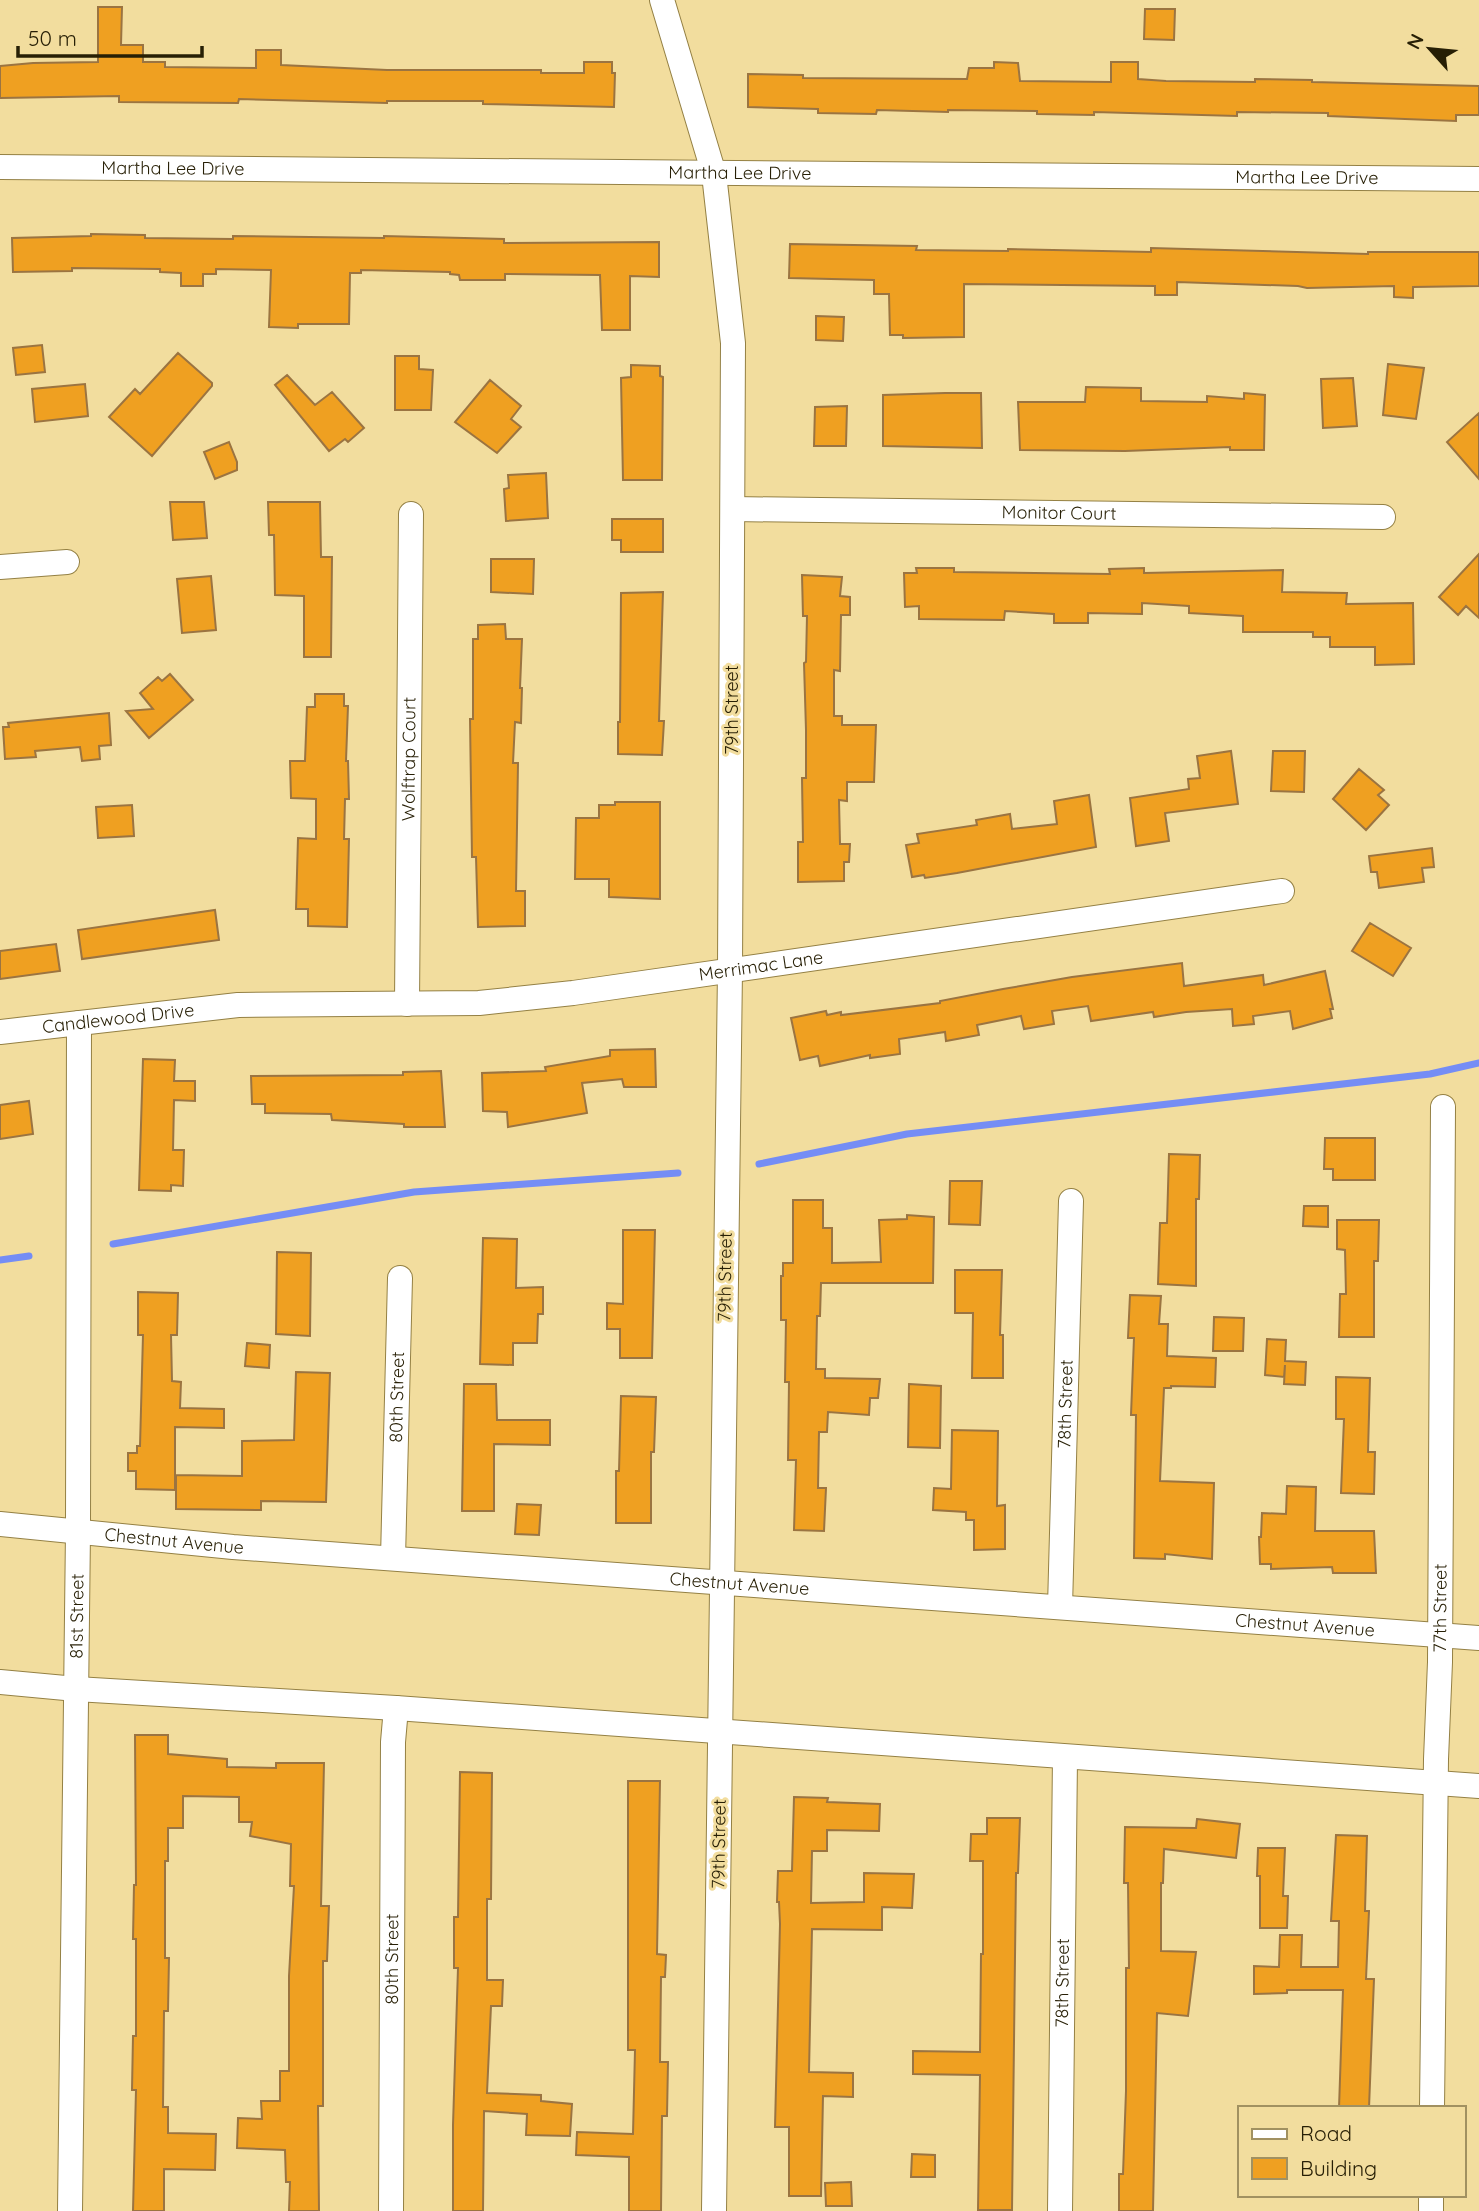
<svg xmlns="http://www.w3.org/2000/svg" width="1479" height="2211" viewBox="0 0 1479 2211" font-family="Quicksand,sans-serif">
  <rect width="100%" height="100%" fill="#f2dd9e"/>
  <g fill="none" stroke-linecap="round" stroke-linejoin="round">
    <path stroke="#758df5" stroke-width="7" d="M759,1164l148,-30 523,-60 49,-11
      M113,1244l301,-52 264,-19
      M0,1260l29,-4"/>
  </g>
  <path fill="#efa021" stroke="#9b7441" stroke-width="2" d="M98,7h24l-1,38h22v17h22v5l91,1v-18h25v15l106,5h154v3h43v-11h28v11h3l-1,34 -131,-3v-3h-96v2l-148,-4 -1,4 -119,-1v-6l-119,2v-32l33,-3 65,-1z
    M1145,9h30l-1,31 -30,-1z
    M994,62l24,1 2,18 91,1v-20h27v17l28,2 89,1v-3l57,1v2l167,4v29h-23v6l-128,-5v-3l-91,-1v4l-143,-4v3l-57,-1v-3l-89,-1v2l-71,-2 -1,4 -58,-1v-4l-70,-2v-33l55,1v3l164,1 2,-11h25z
    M91,234l54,1v3l88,1v-3l151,2v-2l120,3v4l155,-1v35l-29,-1v54h-28l-2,-55 -95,-1v6h-45l-1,-5 -9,-1v-2l-89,-2v3h-11l-1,51h-51v4l-29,-1 2,-57 -55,-1v5h-13v12h-22v-13l-21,-1v-3l-88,-1v3l-59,1 -1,-34 79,-2z
    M790,244l127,2 -1,4 92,1v-2l143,3v-4l217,6v-2h111v34l-66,1v11l-19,-1v-11l-87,2 -9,-2 -121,-4v13h-22v-9l-191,-2v53l-61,1v-3h-13l-1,-41h-15v-14l-85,-2z
    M816,316l28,1 -1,24 -27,-1z
    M42,345l3,27 -29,3 -3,-27z
    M178,353l34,30v3l-60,70 -43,-39 26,-28 5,5z
    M395,356h24v13l14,1 -2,40h-36z
    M1388,364l36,4 -8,51 -33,-4z
    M631,365l29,1v10l3,1 -1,103h-39l-2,-102 10,-1z
    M287,375l28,30 17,-13 32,36 -16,14 -3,-3 -16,12 -54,-66z
    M1353,378l4,48 -34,2 -2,-49z
    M490,380l31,26 -10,13 10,8 -24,26 -42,-31z
    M85,384l3,32 -53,6 -3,-33z
    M1086,387l55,1v13l66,1v-6l37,3v-6l21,2 -1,55h-34v-3l-105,4 -105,-1 -2,-48h67z
    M945,393h36l1,55 -99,-2v-51z
    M847,406l-1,40h-32l1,-39z
    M1479,413v66l-32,-37z
    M229,442l8,20v8l-22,9 -11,-27z
    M546,473l2,45 -42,3 -2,-32 5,-1 -1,-13z
    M170,502h34l3,36 -34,2z
    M268,502h52l1,55h11l-1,100h-27v-61l-29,-1 -1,-60h-5z
    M612,519h51v33h-42v-12h-9z
    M1479,554v64l-13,-12 -8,9 -19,-18z
    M491,559h43l-1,35 -42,-2z
    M916,568h38v4l156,2 -1,-5 35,-1v5l139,-3 -1,22 65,1 -1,11 67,-1 1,61 -39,1v-18h-45v-10h-17v-5h-70v-16l-54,-3v-7l-47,-3v11l-54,-1v10h-34v-9l-49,-3 -1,9 -85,-1v-13l-14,1 -1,-34h13z
    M802,575l40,2 -2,19 10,1v18h-9l-1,56 -6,-1v46h8v9h34l-2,57h-27v19l-8,-1 1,44h10l-1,18h-5v19l-46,1v-40h5l-1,-64h4v-48l-2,-67 2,-1 1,-46h-4z
    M211,576l5,54 -34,3 -5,-54z
    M663,592l-4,129h5l-2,34 -44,-1v-32h2l1,-129z
    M505,624l1,15h16l-2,49h2l-1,35 -6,-1 -2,41h5l-2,128h9v35l-47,1 -2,-70h-4l-2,-138h3v-80h5v-14z
    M170,674l23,26 -44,38 -23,-27 27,-2 -13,-16 18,-16 4,4z
    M315,694h29v12h4l-2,55h2l1,38h-4l-1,40h5l-2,88 -39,-1v-17h-12l2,-71 18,1v-40l-25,-1 -1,-37h15l2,-54h8z
    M109,713l2,32 -12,1 1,13 -18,2 -2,-14 -45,4 1,6 -31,2 -2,-32h6l-1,-4z
    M1231,751l7,53 -73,9 4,28 -33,5 -6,-48 59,-9 -1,-10 12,-1 -3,-22z
    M1273,751h32l-1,41 -33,-1z
    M1359,769l25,21 -6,5 11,10 -23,25 -33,-31z
    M1089,795l7,52 -139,26 -32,5 -1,-3 -12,2 -6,-32 13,-2 -2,-9 60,-9 -1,-5 34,-6 2,15 45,-5 -3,-23z
    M615,802h45v97l-51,-2v-18h-34l1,-61h23v-13h16z
    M132,805l2,31 -36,2 -2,-31z
    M1432,848l2,19 -12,1 2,14 -45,6 -2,-16h-6l-2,-16z
    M215,910l4,30 -137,19 -4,-29z
    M1370,923l41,25 -18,28 -41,-25z
    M56,944l4,27 -60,8v-28z
    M1182,963l2,23 79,-11 1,10 61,-14 8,38h-3l2,9 -39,11 -3,-18 -37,5 1,8 -21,2 -1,-17 -46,3 -32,5 -1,-5 -62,9 -3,-15 -36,5 2,13 -30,5 -3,-13 -44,9 2,10 -33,6 -1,-9 -46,7 1,15 -30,4v-3l-50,11 -2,-10 -18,4 -9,-42 35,-7 1,4 14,-3v3l99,-12v-2l63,-12 69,-12z
    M655,1049l1,38h-32l-2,-8 -40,4 5,30 -79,14 -1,-15 -24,-1 -1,-38 64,-2 -1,-4 65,-11v-6z
    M143,1059l32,1 -1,21h21v20l-21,-1 -1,50h11l-1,36 -12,-1v6l-32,-1z
    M441,1071l4,56h-41v-3l-72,-4 -1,-6 -66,-1v-9h-13l-1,-28 152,-1v-3z
    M29,1101l4,33 -33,5v-34z
    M1325,1138h50v42h-42v-11h-9z
    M1169,1154l31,1 -1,44h-3v87l-38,-2 2,-61h7z
    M950,1181h32l-2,44 -31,-1z
    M793,1200h30v28h9v35l49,-1 -2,-42 28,-1v-4l27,2 -1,66h-112l-1,33h-3l-1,53h9v9l55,1 -2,19h-8l-1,17 -41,-3 -1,20h-8l-1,56h8l-2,43 -30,-1 2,-70h-8l1,-78h-4l1,-62h-5v-44h2v-13h10z
    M1304,1206h24v21l-25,-1z
    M1337,1220h42l-1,41h-4v76h-35l1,-43h6l-1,-44 -8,-1z
    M623,1230h32l-3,128h-32v-29h-13v-26l16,1z
    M483,1238l34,1 -1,49 27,-1v27h-5l-1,29h-24v22l-33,-1z
    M277,1252l34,1 -1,83 -34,-2z
    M955,1270h47l-2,65h3v43h-31l1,-65h-18z
    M138,1292l40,1 -1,42h-6l1,46 9,1 -1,26 44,1v19l-49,-1v63l-39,-1v-18h-8v-18h9v-7h3l3,-111h-5z
    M1130,1295l31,1 -2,28h9l-1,32 49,2 -1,29 -44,-1v2h-7l-4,93 54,2 -2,76 -47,-5v5l-31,-1 2,-143h-5l3,-77h-6z
    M1214,1317l30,1 -1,33h-30z
    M1267,1339l19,1 -1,21 21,1 -1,23 -21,-1 1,-19 -1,12 -19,-2z
    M247,1343l23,2 -1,23 -24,-2z
    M296,1372l34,1 -4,129 -65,-1v9l-85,-1v-34l66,1v-35l52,-1z
    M1336,1377l34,1 -2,74h7l-1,42 -33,-1 3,-74h-8z
    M464,1384h32l1,36h53v25l-56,-1v67h-32z
    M909,1384l32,2 -1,62 -32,-1z
    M621,1396l35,1 -2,55h-3v71h-35v-52h3z
    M952,1430l46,1 -1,75 8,-1v44l-31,1v-30h-8v-8l-33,-2 1,-22 17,1z
    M1287,1486l29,1 -1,44h59l2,42h-43l-1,-6 -61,2v-5h-11l-1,-27h2l1,-24 24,1z
    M517,1504l24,1 -2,30 -24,-1z
    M135,1735h33v19l59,5v8l49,1v-5h48l-3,143h8l-2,55h-4v145h-5l1,105h-30l1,-29h-4l-1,-32 -48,-2 1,-30 24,1 -1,-18h19v-30h9v-95l5,-90h-4l1,-42 -41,-8 2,-14h-13v-25l-56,-1v32h-15v33h-3v97h4l-1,53h-4l-1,96h5v26l48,1 -1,36 -51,-1v42h-31l3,-121h-4l1,-54h3v-97h-3l1,-54h2z
    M460,1772l32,1 -1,126h-4v81h16l-1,26h-11l-4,87 54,2v6l31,3 -2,32 -44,-1 1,-21 -43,-3 -1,100h-30v-86l5,-157h-4v-51h4z
    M628,1781h32l-3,173 9,1 -1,22h-4l-1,85h8l-1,54h-5l-1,95h-32v-54l-53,-2 1,-23 56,2 2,-84h-7z
    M794,1797l34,1 -1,4 53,2 -1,27 -52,-1v21h-15l-1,52 53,-1v-29l50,1 -2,34 -30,-1v23l-70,-1 -3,143 44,1v24l-30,-1 -2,100h-32v-69h-14l5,-203 -1,-22h-2l1,-31h14z
    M987,1818h33l-2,55h-2l-4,337h-34l2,-135 -67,-1v-23l67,1 1,-98h2v-93h-13l1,-27h16z
    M1197,1819l43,5 -4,34 -72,-9 -1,34h-2v68l35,1 -8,64 -31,-3 -4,198h-34v-37h4l3,-83v-123h3l-1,-85h-4l1,-56 71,1z
    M1336,1835l31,1 -2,75h4l-3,68h8l-5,129h-30l4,-118h-56v3l-33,1v-28l25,1 1,-32h22l-1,32h37l1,-46h-8z
    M1258,1848h27l-2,48h5l-1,32h-27v-52h-3z
    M912,2154l23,1v22h-24z
    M851,2182l1,24h-26l-1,-23z"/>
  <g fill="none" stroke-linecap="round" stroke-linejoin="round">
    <defs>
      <g id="minor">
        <path d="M662,0l52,174 19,169 -3,627 -16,1241"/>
        <path id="s1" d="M0,167l1479,12"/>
        <path id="s2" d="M733,509l650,8"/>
        <path d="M0,567l67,-5"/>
        <path id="s3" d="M407,1004l4,-490"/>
        <path id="s4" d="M0,1032l238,-27 241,-2 94,-10 709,-102"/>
        <path id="s5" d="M0,1524l233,23 1246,91"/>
        <path id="s6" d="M393,1558l7,-280"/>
        <path id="s7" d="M1060,1607l11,-406"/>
        <path d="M0,1682l76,7 320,19 1083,78"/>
        <path id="s8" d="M1432,2108l4,-349 4,-97 3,-555"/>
        <path id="s9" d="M70,2211l8,-680 1,-508"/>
        <path id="s10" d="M391,2211l2,-469 3,-34"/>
        <path id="s11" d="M1060,2211l5,-454"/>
        <path d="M1431,2211v-16"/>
      </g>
    </defs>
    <use href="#minor" stroke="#948044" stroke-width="26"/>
    <use href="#minor" stroke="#fff" stroke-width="24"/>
  </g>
  <g text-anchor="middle" stroke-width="6" stroke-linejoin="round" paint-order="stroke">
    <g font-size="18" fill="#271f05" stroke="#f2dd9e">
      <text dy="6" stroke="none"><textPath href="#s1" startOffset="173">Martha Lee Drive</textPath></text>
      <text dy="6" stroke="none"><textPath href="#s1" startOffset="740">Martha Lee Drive</textPath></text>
      <text dy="6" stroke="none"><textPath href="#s1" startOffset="1307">Martha Lee Drive</textPath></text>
      <text dy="6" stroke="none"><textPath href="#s2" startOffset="326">Monitor Court</textPath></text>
      <text transform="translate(732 710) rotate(-90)" y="6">79th Street</text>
      <text dy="6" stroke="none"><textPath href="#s3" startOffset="245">Wolftrap Court</textPath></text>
      <text dy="6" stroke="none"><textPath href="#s4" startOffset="765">Merrimac Lane</textPath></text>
      <text dy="6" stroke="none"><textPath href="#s4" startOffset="119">Candlewood Drive</textPath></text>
      <text transform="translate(725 1277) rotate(-89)" y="6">79th Street</text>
      <text dy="6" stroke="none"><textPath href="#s6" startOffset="161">80th Street</textPath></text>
      <text dy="6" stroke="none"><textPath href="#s7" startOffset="203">78th Street</textPath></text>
      <text dy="6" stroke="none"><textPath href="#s5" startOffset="175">Chestnut Avenue</textPath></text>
      <text dy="6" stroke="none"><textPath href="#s5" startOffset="742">Chestnut Avenue</textPath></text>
      <text dy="6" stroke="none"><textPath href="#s8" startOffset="500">77th Street</textPath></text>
      <text dy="6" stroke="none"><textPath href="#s9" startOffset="595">81st Street</textPath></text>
      <text dy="6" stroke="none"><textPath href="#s5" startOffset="1309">Chestnut Avenue</textPath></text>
      <text transform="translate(719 1844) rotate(-89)" y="6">79th Street</text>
      <text dy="6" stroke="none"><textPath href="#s10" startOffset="252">80th Street</textPath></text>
      <text dy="6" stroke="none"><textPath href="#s11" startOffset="228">78th Street</textPath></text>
    </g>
  </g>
  <rect x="1238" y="2106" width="228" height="91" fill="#f2dd9e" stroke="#a19161" stroke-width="2"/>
  <rect x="1252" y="2129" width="35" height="10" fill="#ffffff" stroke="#a19161" stroke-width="2"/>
  <text x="1300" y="2141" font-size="21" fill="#271f05">Road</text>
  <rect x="1252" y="2158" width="35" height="21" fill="#efa021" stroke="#a19161" stroke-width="2"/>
  <text x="1300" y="2176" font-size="21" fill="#271f05">Building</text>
  <g transform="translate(1430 49) rotate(297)" stroke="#f2dd9e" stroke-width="5" paint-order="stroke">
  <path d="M0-5L12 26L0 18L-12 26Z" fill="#271f05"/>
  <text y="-10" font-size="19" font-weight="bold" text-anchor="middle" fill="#271f05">N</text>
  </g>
  <path d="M18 46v10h184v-10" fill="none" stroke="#271f05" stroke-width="3.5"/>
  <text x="28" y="46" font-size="21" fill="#271f05" stroke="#f2dd9e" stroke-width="5" paint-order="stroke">50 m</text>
</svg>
